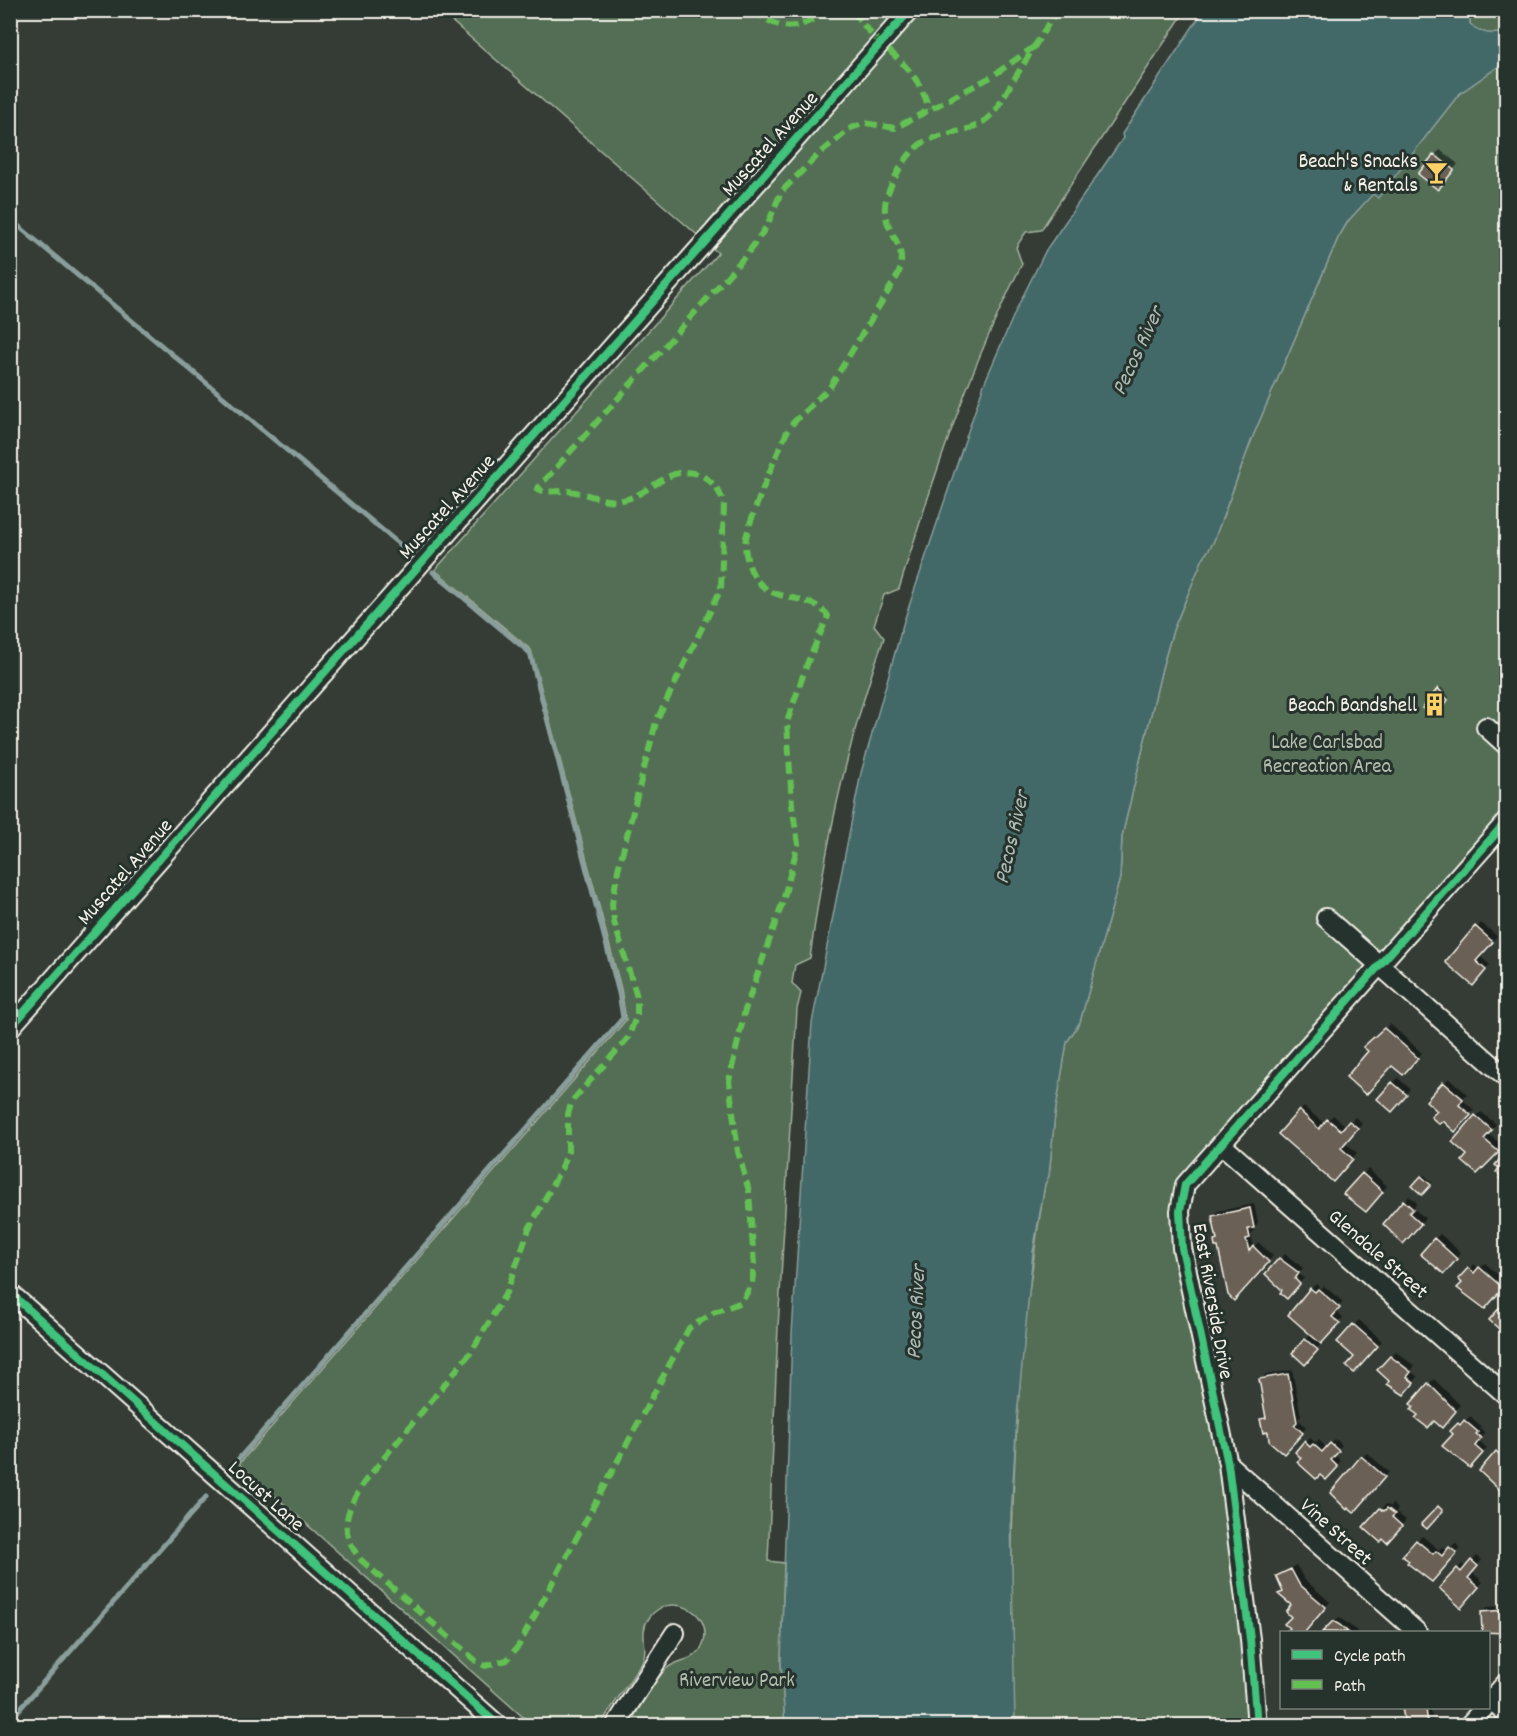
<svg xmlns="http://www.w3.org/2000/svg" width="1517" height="1736" viewBox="0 0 1517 1736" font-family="Dekko,sans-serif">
  <rect width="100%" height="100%" fill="#343c35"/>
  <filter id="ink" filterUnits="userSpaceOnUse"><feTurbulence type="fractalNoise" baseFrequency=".0167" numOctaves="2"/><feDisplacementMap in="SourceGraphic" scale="12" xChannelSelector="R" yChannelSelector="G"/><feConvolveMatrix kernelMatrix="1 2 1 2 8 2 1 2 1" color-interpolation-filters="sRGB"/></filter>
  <g filter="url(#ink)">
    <path fill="#536e55" stroke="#a4b09e" stroke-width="1.5" d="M440,11h745l-144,219 -15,2 -10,15 6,17c-53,104 -89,215 -123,325l-15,6 -10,30 10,13c-36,100 -60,214 -74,320l-15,7 -3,18 9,10 -4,16 -19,318 -10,234 16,2 -3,99 4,63h-156c11,-17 21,-39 35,-54 12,-14 32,-7 39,-27 12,-33 -35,-54 -54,-26 -11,15 0,28 -6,43l-43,64h-68l-293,-261 387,-444 -5,-31 -90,-339 -96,-80 283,-317z
      M1470,11h36v21c-14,3 -25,2 -36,-8z
      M1506,61v761l-324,375 46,267 29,261 -242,1c-9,-182 -1,-363 30,-542l4,-8 6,-62 12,-72 13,-20 40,-144 2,-42 40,-168 11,-38 30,-72 10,-15 40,-107 85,-198 10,-17 25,-28 5,4 81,-103z"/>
    <path fill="#436768" stroke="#8a9e9b" stroke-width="1.5" d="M1203,11h267v13c11,10 22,11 36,8v29l-47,33 -81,104 -5,-4 -25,27 -10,17 -85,198 -40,107 -10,15 -30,72 -11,38 -40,168 -2,42 -40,144 -13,20 -12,72 -6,62 -4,8 -12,68 -16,164 -6,100 4,209h-230l-4,-63 11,-328 20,-311 49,-250 43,-152 80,-237 32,-74 30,-60 77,-112 -1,-4z"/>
    <path fill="#0007" d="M1440,150l18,14 -15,19 -8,-28z
      M1441,687l8,10 -12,15 -13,-4z
      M1481,923l16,13 -17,20 10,9 -17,19 4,-56z
      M1390,1024l32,29 -14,16 -16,-5 -27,-17z
      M1398,1078l12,11 -13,16 -4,-22z
      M1449,1078l18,16 -5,5 12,11 -14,15 -32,-24z
      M1304,1107l21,17 8,-9 13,11 9,-9 7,6 -17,19 12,11 -20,22 -37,-64z
      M1481,1112l15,12 -8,10 15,12 -19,22 -15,-13 7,-39z
      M1368,1169l19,17 -17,19 -7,-31z
      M1424,1175l8,7 -10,11 -8,-7z
      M1409,1196l8,7 -4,5 12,10 -17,19 -4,-36z
      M1254,1204l4,18 -7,13 3,12 4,-5 15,14 -39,43 -15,-54 -4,-4 3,-2 -5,-23 5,-5z
      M1440,1234l21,19 -17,19 -9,-33z
      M1285,1254l18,14 -5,5 6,5 -12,14 -25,-18z
      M1485,1263l21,19 -17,20 -25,-19 5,-14 5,-5 5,5z
      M1316,1284l5,5 3,-3 19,16 -8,9 8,7 -38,44 1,-22 6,-6 -1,-45z
      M1506,1302v31l-15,-13z
      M1359,1320l23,21 -23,25 -5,-41z
      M1396,1352l19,14 -5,5 8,6 -10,11 -17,-31z
      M1292,1370l9,46 -3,3 8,8 -17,20 -27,-27 5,-5 -7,-35 5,-5z
      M1434,1379l26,26 -14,16 -17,-37z
      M1470,1416l11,10 -1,2 5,5 -7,7 9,8 -12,14 -23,-31 11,-12 3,2z
      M1310,1438l6,5 3,-3 8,8 9,-9 6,6 -8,9 7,7 -15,17 -29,-27z
      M1502,1447l4,4v43l-25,-23z
      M1367,1453l22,19 -30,34h-11l14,-49z
      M1386,1504l4,3 3,-3 5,5 -2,3 10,8 -14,16 -27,-9z
      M1422,1536l17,14 3,-3 5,5 8,-9 6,5 -24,27 -33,-19z
      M1477,1556l5,4 -10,12 11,10 -17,19 -8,-32 4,-5 4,3z
      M1296,1565l8,14 26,23 -27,30h-16l4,-4 2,-23 -12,-11 3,-4 -6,-14z
      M1506,1606v25l-23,1 -1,-20 5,-5z
      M1339,1617l18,14 -2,1h-31z
      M1404,1708h26l3,13 -4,5h-28l5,-6z"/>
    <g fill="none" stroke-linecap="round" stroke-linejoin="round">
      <path stroke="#8a9e9b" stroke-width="5" d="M10,219l395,330
        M236,1462l387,-444 -4,-25 -89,-340 -97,-81
        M10,1720l196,-223"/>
    </g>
    <path fill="#6a6054" stroke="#f4f1e8" stroke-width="1.5" d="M1434,154l20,16 -16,20 -20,-16z
      M1438,688l10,12 -12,16 -14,-8z
      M1475,926l18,16 -17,19 10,9 -13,16 -28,-24z
      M1384,1028l34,30 -15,17 -11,-9 -26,29 -20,-18 22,-26 -5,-4z
      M1392,1082l15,13 -15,17 -15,-13z
      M1443,1082l20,17 -4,6 12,10 -16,17 -12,-11 -4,3 -8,-7 6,-6 -11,-10z
      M1299,1110l20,19 8,-10 14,11 8,-9 9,7 -17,20 12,11 -20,23 -55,-48z
      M1475,1115l17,15 -8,9 15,13 -22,22 -15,-13 5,-6 -15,-13z
      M1506,1151v34l-7,-7 2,-2 -5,-4 3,-4 -4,-3z
      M1362,1173l21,19 -17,20 -23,-18z
      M1421,1176l10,9 -9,10 -10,-9z
      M1403,1200l10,9 -4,4 12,11 -18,20 -20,-20z
      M1250,1208l4,20 -6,1 2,9 -4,1 3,12 4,-5 16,16 -35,39 -6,-6 -10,-48h-3l-1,-6 3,-1 -5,-24z
      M1434,1238l23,21 -13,15 -24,-20z
      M1279,1258l20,15 -4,6 5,5 -13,15 -7,-6 2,-3 -17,-16z
      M1479,1267l24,21 -18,21 -28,-21 5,-5 -4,-4 10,-11 6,5z
      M1310,1288l5,4 3,-3 22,19 -8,9 8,6 -19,21 -33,-29z
      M1501,1306l5,5v24l-17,-15z
      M1353,1324l25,22 -24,27 -8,-7 8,-9 -17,-15z
      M1305,1339l13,11 -13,15 -13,-12z
      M1390,1356l21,16 -4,5 7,6 -10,12 -17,-11 2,-3 -12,-11z
      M1288,1374l9,48 -3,3 9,8 -19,21 -15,-13 -1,-9 -5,1 -3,-14 6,-1 -7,-39z
      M1428,1383l28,28 -14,17 -8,-7 -6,7 -13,-10 3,-3 -7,-5 3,-3 -4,-3z
      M1464,1420l14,12 -2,2 5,4 -6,8 8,7 -13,15 -28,-22 11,-12 -3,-3 8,-8 2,2z
      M1304,1441l6,6 3,-3 9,8 8,-9 9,8 -8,9 7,7 -12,13 -6,-5 -4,4 -19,-17 4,-4 -6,-6z
      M1496,1451l10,9v36l-27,-25z
      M1361,1456l24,21 -31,36 -6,-5 -1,2 -17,-17z
      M1438,1506l5,5 -16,18 -6,-5z
      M1380,1508l4,3 3,-3 8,6 -3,3 10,9 -15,17 -4,-4 -3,3 -17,-15z
      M1416,1540l17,14 3,-3 6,5 7,-9 8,6 -25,29 -25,-19 2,-2 -7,-5z
      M1471,1560l7,6 -10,12 11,9 -18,21 -22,-20 18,-20 4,4z
      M1291,1569l8,15 27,23 -21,25h-20l4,-4 -5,-4 7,-7 -5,-5 5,-7 -13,-11 5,-2 -7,-16z
      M1503,1607h3v26l-24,-1 -1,-20 22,-2z
      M1333,1621l7,4 8,7h-26z
      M1402,1708h24l2,18h-28l5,-3z"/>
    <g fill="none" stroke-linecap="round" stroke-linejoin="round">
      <defs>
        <path id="minor" d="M1486,727l20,18
          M1326,918l180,159
          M10,1028l900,-1018
          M1221,1144l285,251
          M10,1293l489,433
          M1228,1464l189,168
          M1488,1697l18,16
          M1488,1703l18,-20
          M615,1726l60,-93
          M1257,1726l-7,-87 -22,-175 -46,-216 -2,-37 5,-26 321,-363
          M1468,1726l16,-18"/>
      </defs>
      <use href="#minor" stroke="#f4f1e8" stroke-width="22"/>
      <use href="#minor" stroke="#26332d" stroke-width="18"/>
      <path stroke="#63c152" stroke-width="6" stroke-dasharray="12 6" stroke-linecap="butt" d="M753,10c29,23 46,21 74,0
        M853,10c24,41 62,48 76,99
        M1035,46l-44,31 -96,51 -30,-5 -14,5 -34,28 -36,36 -14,34 -19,27 -211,236c9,5 22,1 32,2 20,2 38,14 58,8 26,-8 43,-34 71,-25 14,5 22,17 26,30l-3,85 -65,133 -38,148 -6,34 2,18 23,75v17l-9,24 -56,63 -4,13v37l-6,16 -33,62 -22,62 -35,60 -107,130c-19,29 -28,49 -4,79l115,101 9,5 22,-6 12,-15 170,-317 26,-16 27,-10 10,-19 2,-18 -5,-74 -11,-39 -9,-71 16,-71 38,-109 15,-57 -6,-39 -5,-83 20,-58 21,-48c-11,-17 -36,-16 -54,-23 -19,-7 -28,-28 -29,-48 0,-17 33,-94 42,-113l6,-9 37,-36 68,-112c14,-35 -24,-46 -10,-82 7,-18 21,-45 40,-53 21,-9 46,-7 63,-25 9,-10 15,-23 22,-34 15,-24 29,-47 44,-71"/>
      <defs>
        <path id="cycleway" d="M10,1028l900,-1018
          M10,1293l489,433
          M1257,1726l-7,-87 -22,-175 -46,-216 -2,-37 5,-26 321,-363"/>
      </defs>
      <use href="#cycleway" stroke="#26332d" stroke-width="11"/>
      <use href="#cycleway" stroke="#40c37c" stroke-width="8"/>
    </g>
  </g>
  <defs>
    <symbol id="bar-bare" viewBox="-9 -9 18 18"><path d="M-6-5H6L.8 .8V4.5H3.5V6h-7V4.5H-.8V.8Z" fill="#ffd166" stroke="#26332d" stroke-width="2.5" paint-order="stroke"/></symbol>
    <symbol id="building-bare" viewBox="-9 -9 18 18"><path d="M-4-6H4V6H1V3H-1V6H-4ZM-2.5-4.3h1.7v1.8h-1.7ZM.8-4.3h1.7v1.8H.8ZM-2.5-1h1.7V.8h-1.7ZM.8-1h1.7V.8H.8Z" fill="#ffd166" stroke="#26332d" stroke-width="2.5" paint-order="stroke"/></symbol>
  </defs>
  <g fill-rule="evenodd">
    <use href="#bar-bare" x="1420" y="156" width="33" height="33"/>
    <use href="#building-bare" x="1418" y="688" width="33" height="33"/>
  </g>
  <g text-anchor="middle" stroke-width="6" stroke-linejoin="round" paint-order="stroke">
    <g font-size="21" fill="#f4f1e8" stroke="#26332d">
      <text transform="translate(769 143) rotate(-48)" y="7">Muscatel Avenue</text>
      <text transform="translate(446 506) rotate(-48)" y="7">Muscatel Avenue</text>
      <text transform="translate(124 871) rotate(-49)" y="7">Muscatel Avenue</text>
      <text transform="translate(1379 1253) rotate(41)" y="7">Glendale Street</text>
      <text transform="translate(1214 1301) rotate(80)" y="7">East Riverside Drive</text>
      <text transform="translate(267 1495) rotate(42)" y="7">Locust Lane</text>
      <text transform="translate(1337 1531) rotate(42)" y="7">Vine Street</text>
    </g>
    <g font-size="21" fill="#f4f1e8" stroke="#26332d" text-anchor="end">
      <text x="1418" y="167">Beach's Snacks<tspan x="1418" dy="24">&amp; Rentals</tspan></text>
      <text x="1417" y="711">Beach Bandshell</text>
    </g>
    <g font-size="21" fill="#b4bdad" stroke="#26332d">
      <text x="1327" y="748">Lake Carlsbad<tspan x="1327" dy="24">Recreation Area</tspan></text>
      <text x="737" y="1686">Riverview Park</text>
    </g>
    <g font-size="22" font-style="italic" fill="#adbab5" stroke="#26332d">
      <text transform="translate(1136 350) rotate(-65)" y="8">Pecos River</text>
      <text transform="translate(1010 837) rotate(-77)" y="8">Pecos River</text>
      <text transform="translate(914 1312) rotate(-87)" y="8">Pecos River</text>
    </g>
  </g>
  <rect width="1517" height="1736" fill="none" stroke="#26332d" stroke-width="36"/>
  <rect x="18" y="18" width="1481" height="1700" fill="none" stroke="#f4f1e8" stroke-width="2" filter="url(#ink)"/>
  <rect x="1280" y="1631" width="210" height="78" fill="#26332d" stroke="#787f78" stroke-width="1.5"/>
  <rect x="1292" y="1650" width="30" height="9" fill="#40c37c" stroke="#787f78" stroke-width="1.5"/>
  <text x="1334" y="1661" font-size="18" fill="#f4f1e8">Cycle path</text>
  <rect x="1292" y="1680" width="30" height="9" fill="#63c152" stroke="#787f78" stroke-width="1.5"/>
  <text x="1334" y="1691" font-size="18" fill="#f4f1e8">Path</text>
</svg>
